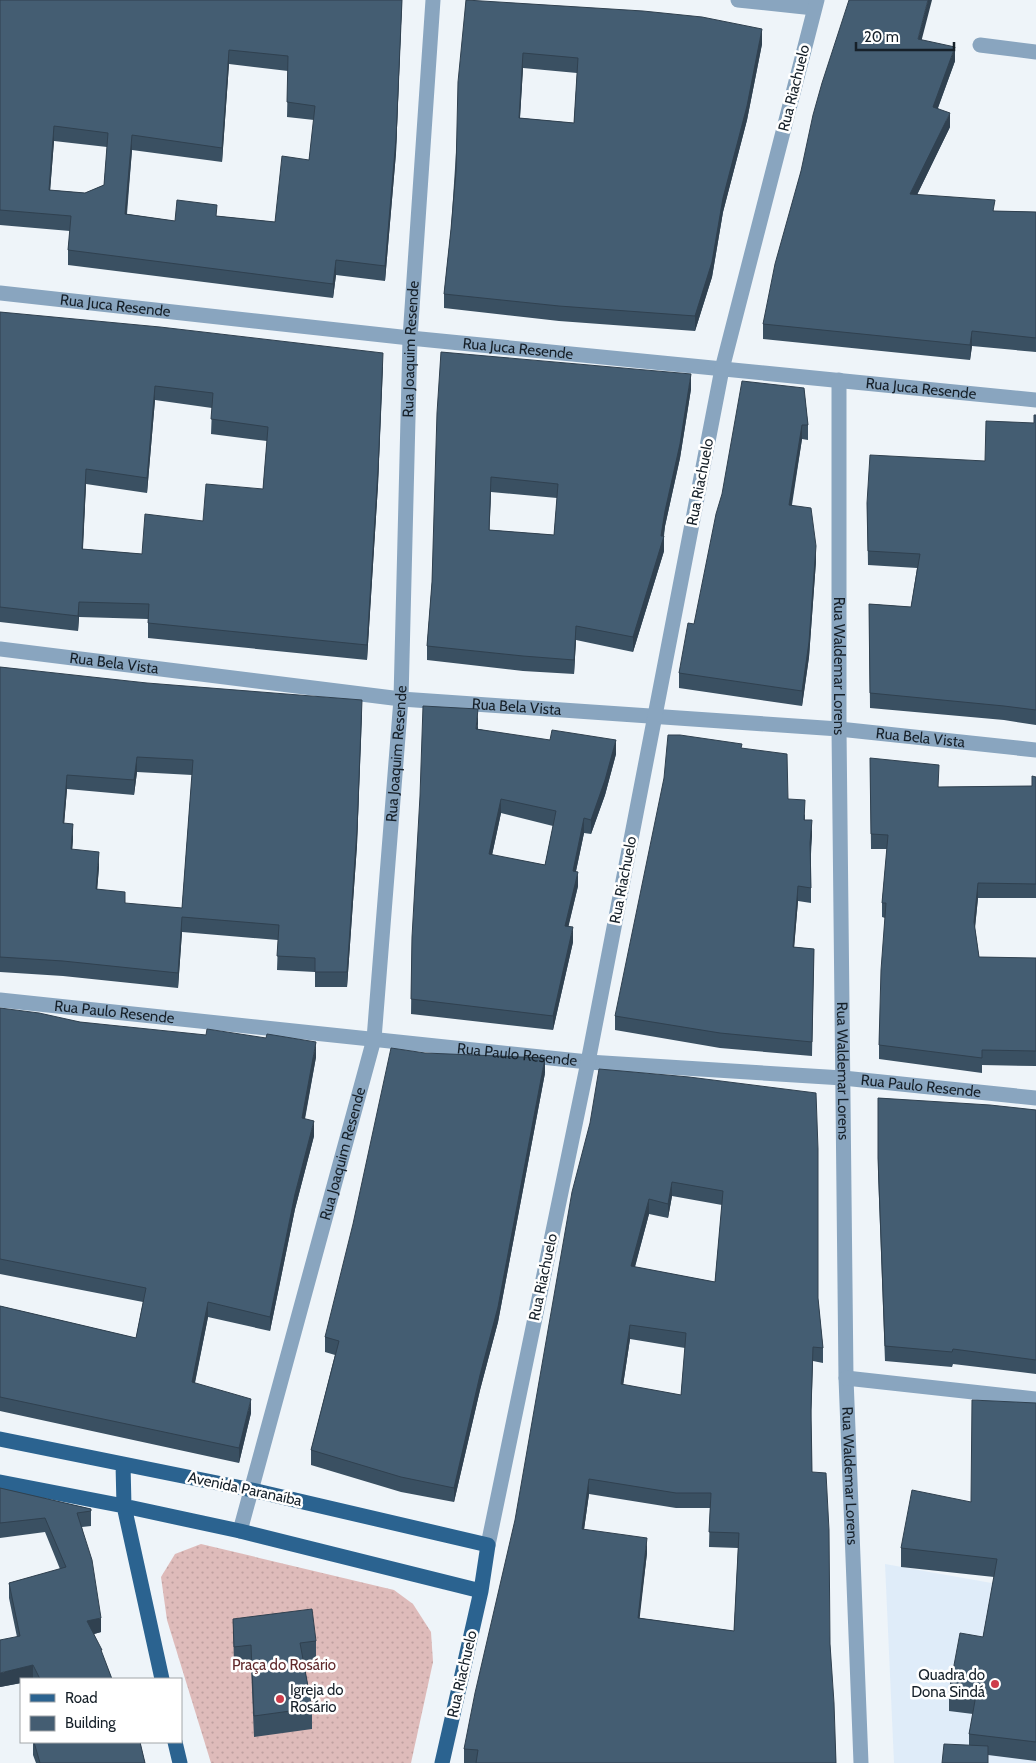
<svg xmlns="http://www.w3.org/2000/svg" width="1036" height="1763" viewBox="0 0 1036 1763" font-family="Cabin,sans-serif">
  <defs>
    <pattern id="grass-dots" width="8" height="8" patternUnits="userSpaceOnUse" patternTransform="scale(1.25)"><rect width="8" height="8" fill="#debbba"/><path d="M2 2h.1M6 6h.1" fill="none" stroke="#bea0a0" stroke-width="1.8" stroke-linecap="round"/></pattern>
  </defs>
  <rect width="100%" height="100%" fill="#eef4f9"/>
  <path fill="#dfecf9" d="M885,1564l151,27v172h-142z"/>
  <path fill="url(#grass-dots)" d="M201,1544l193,46 19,14 18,28 2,30 -22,101h-200l-44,-143 -6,-43 14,-23z"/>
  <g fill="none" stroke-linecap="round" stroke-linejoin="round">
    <g stroke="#89a5bf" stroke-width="15">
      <path d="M738,0l76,8"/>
      <path d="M980,45l56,7"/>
      <path id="s1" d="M0,293l410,45 626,62"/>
      <path id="s2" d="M839,380v349l7,649 15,385"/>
      <path id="s3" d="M0,649l401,50 438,30 197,21"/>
      <path id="s4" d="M0,1000l588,62 255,16 193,20"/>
      <path d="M846,1378l190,21"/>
      <path id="s5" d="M240,1531l134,-492 27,-340 9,-361 23,-338"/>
      <path d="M488,1545l100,-483 134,-693 95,-369"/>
    </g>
    <path stroke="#2b6390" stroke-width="15" d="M0,1439l252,51 236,55 -7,46 -39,172
      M123,1464l1,42 38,173
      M0,1482l124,24 116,25 241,60
      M175,1742l5,21"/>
  </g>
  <path fill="#3a5062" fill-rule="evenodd" d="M0,0h402l-6,153 -11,128 -49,-6 -3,23 -265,-33v-15l2,-19 -70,-6zM229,64l59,7 -1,46 27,3 -5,40 -34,62 -58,-6 -42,5 -48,-7 5,-64 90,12zM54,141l53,6 -3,38 -19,8 -35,-3z
    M466,0l296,44 -15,76 -24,92 -11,65 -17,54 -136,-10 -115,-13v-14l7,-65zM523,68l54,5 -3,50 -54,-5z
    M922,40l33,21 -17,47 12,19 -33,68 78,16 41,1v140l-64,-6 -2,14 -207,-21v-15l38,-153z
    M0,312l383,55 -5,118 -11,175 -219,-22v-19l-69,-2 -1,14 -78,-9zM155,400l57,8 -1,26 56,7 -4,48 -121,65 -59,-5 3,-65 61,9z
    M441,352l250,37 -11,69 -15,68 -1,10v15l-31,101 -57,-12 -2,34 -51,-3 -96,-11v-14l5,-64zM491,492l66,6 -3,37 -65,-5z
    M804,388l4,37v15l-6,-1 -10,66 24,56 -7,96 -7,49 -123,-18v-15l15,-49z
    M1036,415v310l-32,-5 -134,-12 -1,-104 42,3 6,-39 -49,-3 -1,-62 118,-42 49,-38z
    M0,667l362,48 -5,130 -10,142h-32v-15l-38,-2 1,-30 -96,-8 -4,56 -115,-12 -63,-4zM137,772l55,3 -10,133 -57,-4 -28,-15 2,-22 -27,-17 1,-11 -9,-16 3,-34 67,6z
    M478,724v5l138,25 -11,41 -14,39 -7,-1 -8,38 2,15 -10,41 5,15 -20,88 -142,-16 1,-77zM501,813l52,13 -8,39 -53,-10z
    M742,748l46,51 17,16v5l7,15 -1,19v49l-13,-2 -4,46 20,2 -2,107 -92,-8 -105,-18v-14z
    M870,758l69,29 93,-1 4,-9v121h-58l-3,30 4,29 57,1v108l-54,-1v8l-103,-14v-14l6,-127 -3,-1v-14l5,-54h-16z
    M0,1008l80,14 236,35 -11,62 9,17 -19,73 -25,122 -62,-14 -13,66 56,30 -12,50 -239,-52v-105l136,32 7,-36 -143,-28z
    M545,1073l-47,249 -18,68 -26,112 -53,-10 -90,-27v-15l24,-95 -10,-3v-15z
    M689,1077l129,222 5,49v15l-10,-2 -2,59 1,52 18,172 6,119h-372v-14zM672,1196l50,9 -7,77 -80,-15 14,-53 19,4zM630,1339l55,9 -4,47 -58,-10zM589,1494l87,14h34l-1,39 29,1 -4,83 -95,-13 8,-65 -63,-24z
    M878,1098l158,12v264l-83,-10 -1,3 -67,-6 -7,-189z
    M1036,1403v358l-48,-6 -19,-10v-11l4,-20 -24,-3v-19l34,-55 11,-60 -93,-10v-19l70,-46z
    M0,1488l91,21v17l-9,1 19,105 -7,2 18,45h-91v4l-21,4 17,-50 -8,-39v-15l51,-14 -15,-37 -45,6z
    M233,1619l83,22v21l-12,2 8,44v21l-58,8 -3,-71 -17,2z
    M33,1742h107l5,21h-109l-3,-8z"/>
  <path fill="#304150" d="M402,0l-6,153 -11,128v-15z
    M928,0h4l-14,54v-15z
    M762,29v15l-15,76 -24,92 -11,65 -17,54v-15z
    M955,47v14l-22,60v-14z
    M229,50v14l-7,98v-14z
    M523,53v15l-4,65v-15z
    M950,113v14l-40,82v-15z
    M54,126v15l-5,64v-15z
    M132,135v15l-7,79v-15z
    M336,260v15l-3,23v-14z
    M972,331v15l-2,14v-15z
    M383,353l-5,132 -11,175v-15z
    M691,374v15l-11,69 -15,68 -2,13 1,-3v15l-31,101v-15l32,-126z
    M155,386v14l-8,93v-15z
    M802,425v14l-13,80v-14z
    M86,469v15l-4,80v-15z
    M491,477v15l-2,53v-15z
    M816,546v15l-7,96 -7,49v-15z
    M79,602v15l-1,14v-15z
    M576,626v14l-2,34v-14z
    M362,700l-5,145 -10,142v-15z
    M478,709v15l-2,19v-14z
    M616,740v14l-11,41 -14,39v-14z
    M137,757v15l-3,23v-15z
    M67,775v14l-4,49v-15z
    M501,799v14l-12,56v-15z
    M584,818v15l-11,52v-14z
    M812,820v15l-2,23v-15z
    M73,824v15l-2,25v-15z
    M99,852v15l-3,37v-15z
    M578,872v14l-13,55v-15z
    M978,883v15l-4,38v-14z
    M798,886v15l-5,60v-14z
    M182,917v15l-4,56v-15z
    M573,927v15l-20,88v-14z
    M316,1042v15l-14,76v-15z
    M545,1058v15l-47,249 -18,68 -26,112v-14z
    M314,1121v15l-19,73 -25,122v-14l25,-123z
    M672,1182v14l-4,22v-14z
    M649,1199v15l-18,67v-15z
    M208,1302v15l-16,79v-14z
    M630,1325v14l-9,60v-15z
    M251,1399v14l-12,50v-15z
    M589,1479v15l-7,50v-15z
    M647,1538v15l-9,80v-15z
    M101,1618v14l-14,4v-15z
    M33,1665v14h-12v4l-21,4v-14z"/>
  <path fill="#445d72" stroke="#304150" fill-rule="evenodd" d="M0,0h402l-6,139 -11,127 -49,-6 -3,24 -265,-34 3,-34 -71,-6zM229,50l59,6 -1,46 28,4 -6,54 -27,-4 -7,66 -59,-6 1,-11 -40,-5 -2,21 -50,-7 7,-79 90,13zM54,126l54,7 -4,52 -19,8 -36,-3z
    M466,0l177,11 59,6 60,12 -15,77 -24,92 -11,64 -17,54 -136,-10 -115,-12 7,-65 5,-58 2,-89zM523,53l55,5 -4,65 -55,-5z
    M849,0h79l-10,39 37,8 -22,60 17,6 -40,81 85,6 -2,11 43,1v126l-64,-7 -2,14 -207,-21 12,-60 26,-93 12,-56 9,-32z
    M0,312l160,15 223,26 -5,117 -11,175 -219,-22 1,-19 -70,-2 -1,14 -78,-9zM155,386l58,7 -2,26 57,8 -5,62 -57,-5 -3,37 -58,-7 -3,40 -60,-5 4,-80 61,9z
    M441,352l250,22 -11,70 -15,67 -4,25h3l-31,101 -57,-11 -2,34 -51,-4 -96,-10 5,-64 5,-169zM491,477l67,7 -4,51 -65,-5z
    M742,381l62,7 4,37h-6l-13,80 22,3 5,38 -7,96 -7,49 -123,-18 9,-50 6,1 22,-110 6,-20z
    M1034,415h2v295l-32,-4 -134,-13 -1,-89 42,3 9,-53 -52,-3 -1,-48 3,-48 115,6 1,-40 48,2z
    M0,667l147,16 215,17 -5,130 -10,142h-32v-14l-38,-2 2,-31 -97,-8 -4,56 -115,-12 -63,-4zM137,757l56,3 -11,148 -57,-5v-11l-29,-3 3,-37 -28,-3 2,-25 -10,-1 4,-48 67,5z
    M423,706l55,3 -2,20 74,11 2,-10 64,10 -11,40 -14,40 -7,-2 -11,53 5,1 -13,54 8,1 -20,89 -142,-17 1,-62 8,-141zM501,799l55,12 -11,54 -56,-11z
    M668,735h12l62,9 -1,4 46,6 1,45 17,1 -1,20h8l-2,23 1,45 -13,-2 -5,61 21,2 -2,93 -92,-9 -105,-17 49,-238z
    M870,758l69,7 -1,22 94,-1v-10l4,1v107l-58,-1 -4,39 5,35 57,1v93l-54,-1v8l-103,-13 2,-75 5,-67h-4l6,-68 -17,-1z
    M0,1008l39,5 41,9 126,13 1,-6 59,9 1,-4 49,8 -14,76 12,3 -19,73 -25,123 -62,-15 -16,80 59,17 -12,49 -239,-51v-91l136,32 10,-50 -146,-29z
    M391,1048l34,5 120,5 -47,249 -18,68 -26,113 -53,-11 -90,-27 28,-109 -14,-4 28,-113z
    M599,1069l90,8 127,16 2,56v149l5,50 -10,-1 -2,63 1,62 14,1 3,57 1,114 4,59 2,60h-360l2,-13 -14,-1 11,-56 40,-173 57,-328 18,-69zM672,1182l51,9 -8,91 -84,-16 18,-67 19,5zM630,1325l56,8 -5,62 -60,-11zM589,1479l87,14h35l-2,39 30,1 -5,98 -96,-13 9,-80 -65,-9z
    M878,1098l112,7 46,5v250l-83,-11 -1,3 -67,-6 -7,-188z
    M972,1400l64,3v339l-67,-8 7,-39 -27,-3 11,-59 23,4 14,-78 -96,-11 11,-58 59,12z
    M0,1488l91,21v2l-14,2 15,47 9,58 -14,3 15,29h-1l11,29h-72l-7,-14 -33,8v-33l20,-4 -11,-53 57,-16 -21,-49 -45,5z
    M312,1609l4,32 -16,2 12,65 -58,8 -3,-71 -17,2 -1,-28z
    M34,1742h106l5,21h-105z
    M944,1744l44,2v17h-46z"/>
  <g fill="#cd3d4b" stroke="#fff" stroke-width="2">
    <circle cx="995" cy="1684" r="5"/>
    <circle cx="280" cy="1699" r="5"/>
  </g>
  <g text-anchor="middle" stroke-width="5" stroke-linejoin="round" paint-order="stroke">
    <g font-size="15" fill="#162029" stroke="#fff">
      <text transform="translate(794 88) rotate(-76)" y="5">Rua Riachuelo</text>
      <text dy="5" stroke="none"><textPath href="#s1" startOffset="116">Rua Juca Resende</textPath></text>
      <text dy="5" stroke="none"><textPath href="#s5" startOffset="1201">Rua Joaquim Resende</textPath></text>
      <text dy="5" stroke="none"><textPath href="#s1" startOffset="521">Rua Juca Resende</textPath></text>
      <text dy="5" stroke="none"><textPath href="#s1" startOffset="926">Rua Juca Resende</textPath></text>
      <text transform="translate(700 482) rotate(-79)" y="5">Rua Riachuelo</text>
      <text dy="5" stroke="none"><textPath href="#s3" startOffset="115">Rua Bela Vista</textPath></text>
      <text dy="5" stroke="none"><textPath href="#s2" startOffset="286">Rua Waldemar Lorens</textPath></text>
      <text dy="5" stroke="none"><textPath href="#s3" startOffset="520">Rua Bela Vista</textPath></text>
      <text dy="5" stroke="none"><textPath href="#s3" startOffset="925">Rua Bela Vista</textPath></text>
      <text dy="5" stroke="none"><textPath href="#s5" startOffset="796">Rua Joaquim Resende</textPath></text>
      <text transform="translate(623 880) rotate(-79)" y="5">Rua Riachuelo</text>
      <text dy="5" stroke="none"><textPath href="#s4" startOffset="115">Rua Paulo Resende</textPath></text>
      <text dy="5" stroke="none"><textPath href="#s4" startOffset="520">Rua Paulo Resende</textPath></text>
      <text dy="5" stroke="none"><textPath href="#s2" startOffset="691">Rua Waldemar Lorens</textPath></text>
      <text dy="5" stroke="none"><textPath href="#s4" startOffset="925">Rua Paulo Resende</textPath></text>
      <text dy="5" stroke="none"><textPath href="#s5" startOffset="391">Rua Joaquim Resende</textPath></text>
      <text transform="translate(543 1277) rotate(-78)" y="5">Rua Riachuelo</text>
      <text dy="5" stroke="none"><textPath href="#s2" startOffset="1096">Rua Waldemar Lorens</textPath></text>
      <text transform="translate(245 1489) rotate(12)" y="5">Avenida Paranaíba</text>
      <text transform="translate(462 1674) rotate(-77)" y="5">Rua Riachuelo</text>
    </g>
    <g font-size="15" fill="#612a2c" stroke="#fff">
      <text x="284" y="1670">Praça do Rosário</text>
    </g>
    <g font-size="15" fill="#162029" stroke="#fff" text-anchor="end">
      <text x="985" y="1680">Quadra do<tspan x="985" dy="17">Dona Sindá</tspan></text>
      <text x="290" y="1695" text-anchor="start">Igreja do<tspan x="290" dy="17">Rosário</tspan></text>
    </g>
  </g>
  <rect x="20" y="1678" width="162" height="65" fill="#ffffff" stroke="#a2a6a9"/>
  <rect x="30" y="1694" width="25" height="8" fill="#2b6390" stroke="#a2a6a9"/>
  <text x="65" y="1703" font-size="15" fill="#162029">Road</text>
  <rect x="30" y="1716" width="25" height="15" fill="#445d72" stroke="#a2a6a9"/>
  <text x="65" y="1728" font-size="15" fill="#162029">Building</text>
  <path d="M856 42v8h98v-8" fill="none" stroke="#162029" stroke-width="2.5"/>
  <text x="864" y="42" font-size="15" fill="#162029" stroke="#ffffff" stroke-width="4" paint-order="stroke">20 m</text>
</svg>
